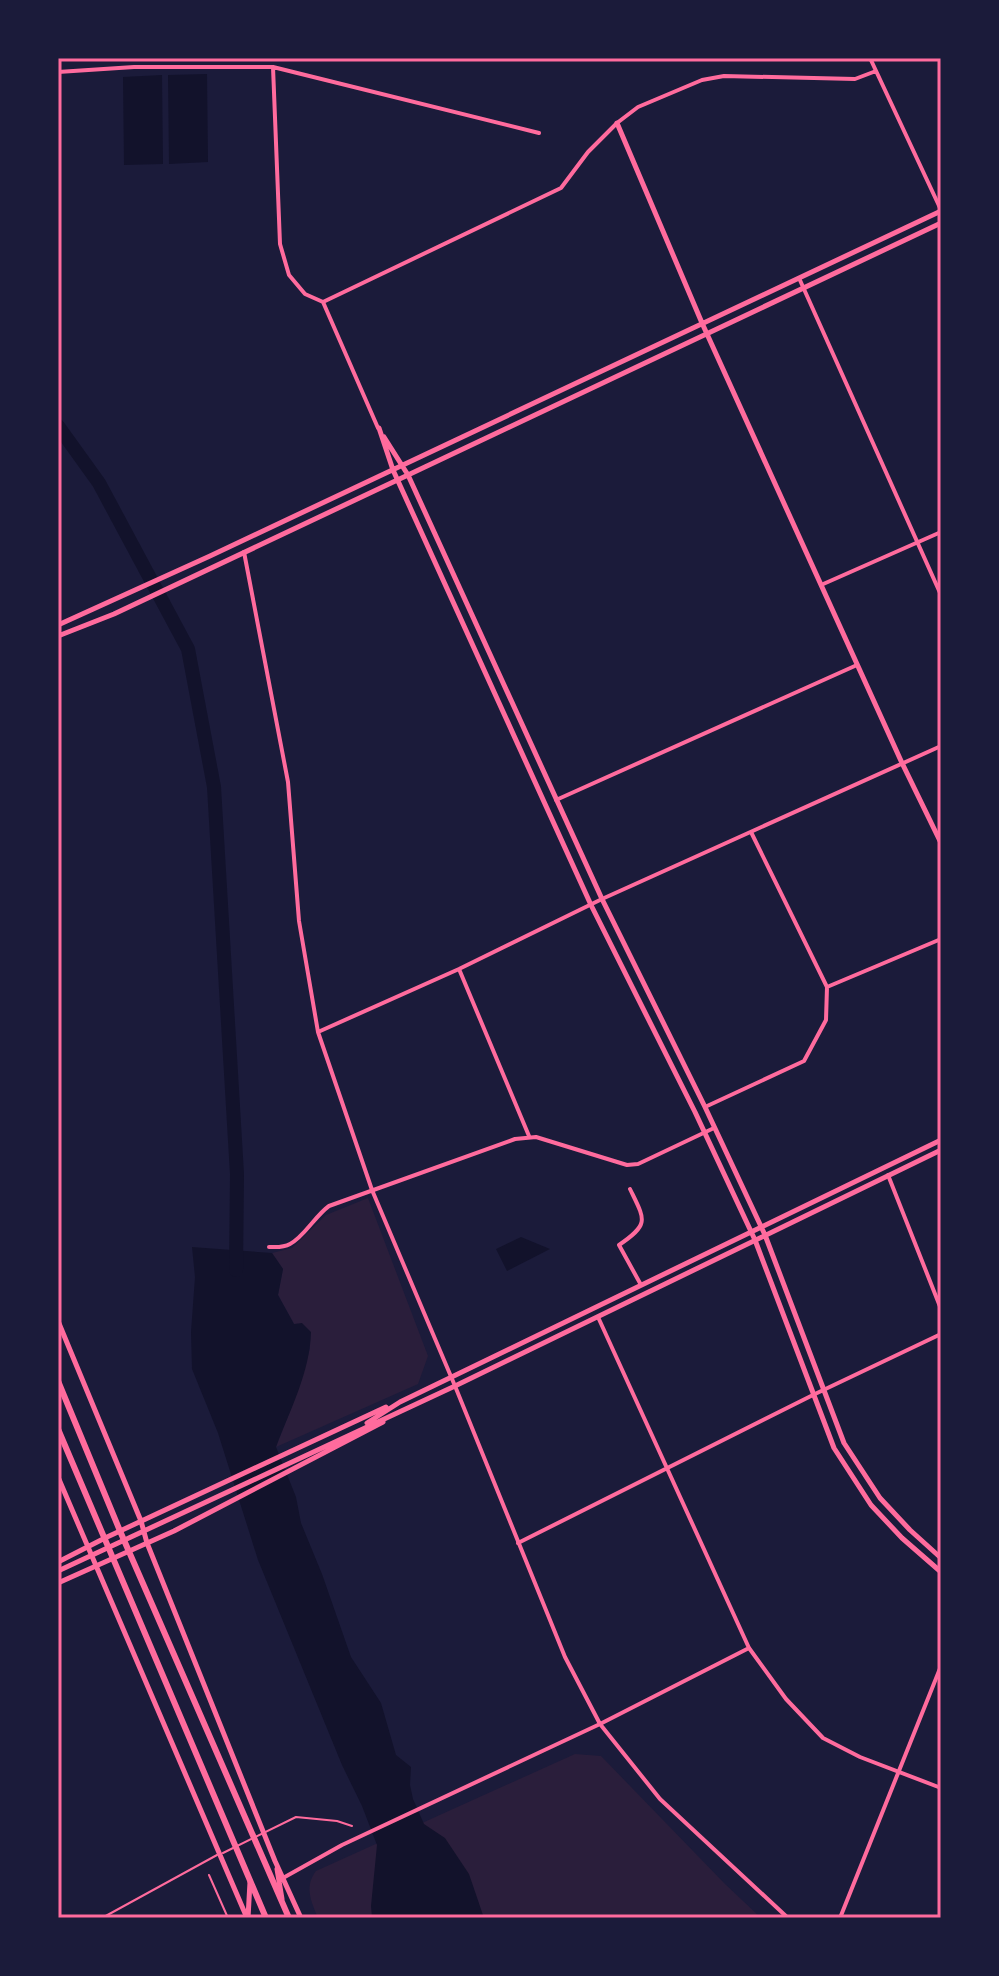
<svg xmlns="http://www.w3.org/2000/svg" width="999" height="1976" viewBox="0 0 999 1976" font-family="Commissioner,sans-serif">
  <rect width="100%" height="100%" fill="#1b1b3a"/>
  <path fill="#2a1e3b" d="M368,1198l60,158 -10,28 -142,63 22,-57 12,-42 -16,-24 -16,-29 5,-26 -11,-16 20,-5 34,-33z
    M575,1754l26,2 124,128 36,34h-443c-7,-17 -14,-31 -2,-47z"/>
  <path fill="#12122b" d="M207,74l1,88 -39,2 -1,-89z
    M162,75l1,89 -39,1 -1,-88z
    M521,1237l29,12 -43,22 -11,-22z
    M192,1247l80,6 11,16 -5,26 16,29 8,-1 9,9c-1,40 -21,78 -35,115l20,50 5,26 21,51 29,83 30,46 15,52 15,12 -1,18 3,14 11,25 21,14 24,36 15,44h-112l-1,-12 6,-61 -15,-39 -20,-41 -84,-205 -40,-127 -26,-64 -1,-37 4,-55z"/>
  <g fill="none" stroke-linecap="round" stroke-linejoin="round">
    <path stroke="#12122b" stroke-width="14" d="M58,426l41,57 89,166 26,138 23,387 -1,96"/>
    <path stroke="#ff6b9d" stroke-width="2" d="M223,1853l73,-36 41,4 15,5
      M209,1875l19,43
      M102,1918l115,-63"/>
    <path stroke="#ff6b9d" stroke-width="4" d="M870,58l71,152
      M273,67l7,177 9,31 16,19 18,8 238,-114 27,-36 29,-29 21,-16 64,-27 22,-4 131,3 21,-8
      M58,70v2l76,-5h139l266,66
      M799,278l142,317
      M323,302l55,126
      M244,552l44,230 11,139 19,111 54,158 83,196 110,271 35,67 60,75 128,119
      M821,585l120,-53
      M556,800l301,-135
      M459,969l70,167
      M827,987l114,-48
      M318,1032l141,-63 143,-70 339,-153
      M705,1107l99,-46 22,-41 1,-33 -76,-155
      M888,1175l53,134
      M630,1189c15,31 20,35 -11,56l22,40
      M269,1247c7,0 14,1 21,-3 14,-7 25,-28 39,-38l186,-67 21,-2 91,28 11,-1 76,-36
      M598,1317l151,331 37,51 37,39 37,19 81,31
      M518,1543l297,-149 126,-60
      M283,1878l59,-33 258,-121 149,-76
      M840,1918l101,-252"/>
    <path stroke="#ff6b9d" stroke-width="5" d="M617,123l85,200 200,440 39,80
      M379,428l14,42 198,435 104,207 60,128 79,208 37,57 31,33 39,34
      M384,437l24,38 194,424 103,208 60,128 79,208 36,55 30,32 31,28
      M58,625l152,-69 731,-345
      M58,636l56,-22 827,-391
      M58,1321l83,200 6,22 128,318 26,57
      M367,1423l33,-21 541,-262
      M58,1477l189,441
      M58,1562l47,-24 281,-131
      M58,1571l397,-185 486,-236
      M58,1583l116,-52 209,-109
      M277,1869l5,30
      M248,1918l2,-36"/>
    <path stroke="#ff6b9d" stroke-width="6" d="M58,1381l62,150 169,387
      M58,1429l208,489"/>
  </g>
  <rect width="999" height="1976" fill="none" stroke="#1b1b3a" stroke-width="120"/>
  <rect x="60" y="60" width="879" height="1856" fill="none" stroke="#ff6b9d" stroke-width="3"/>
</svg>
